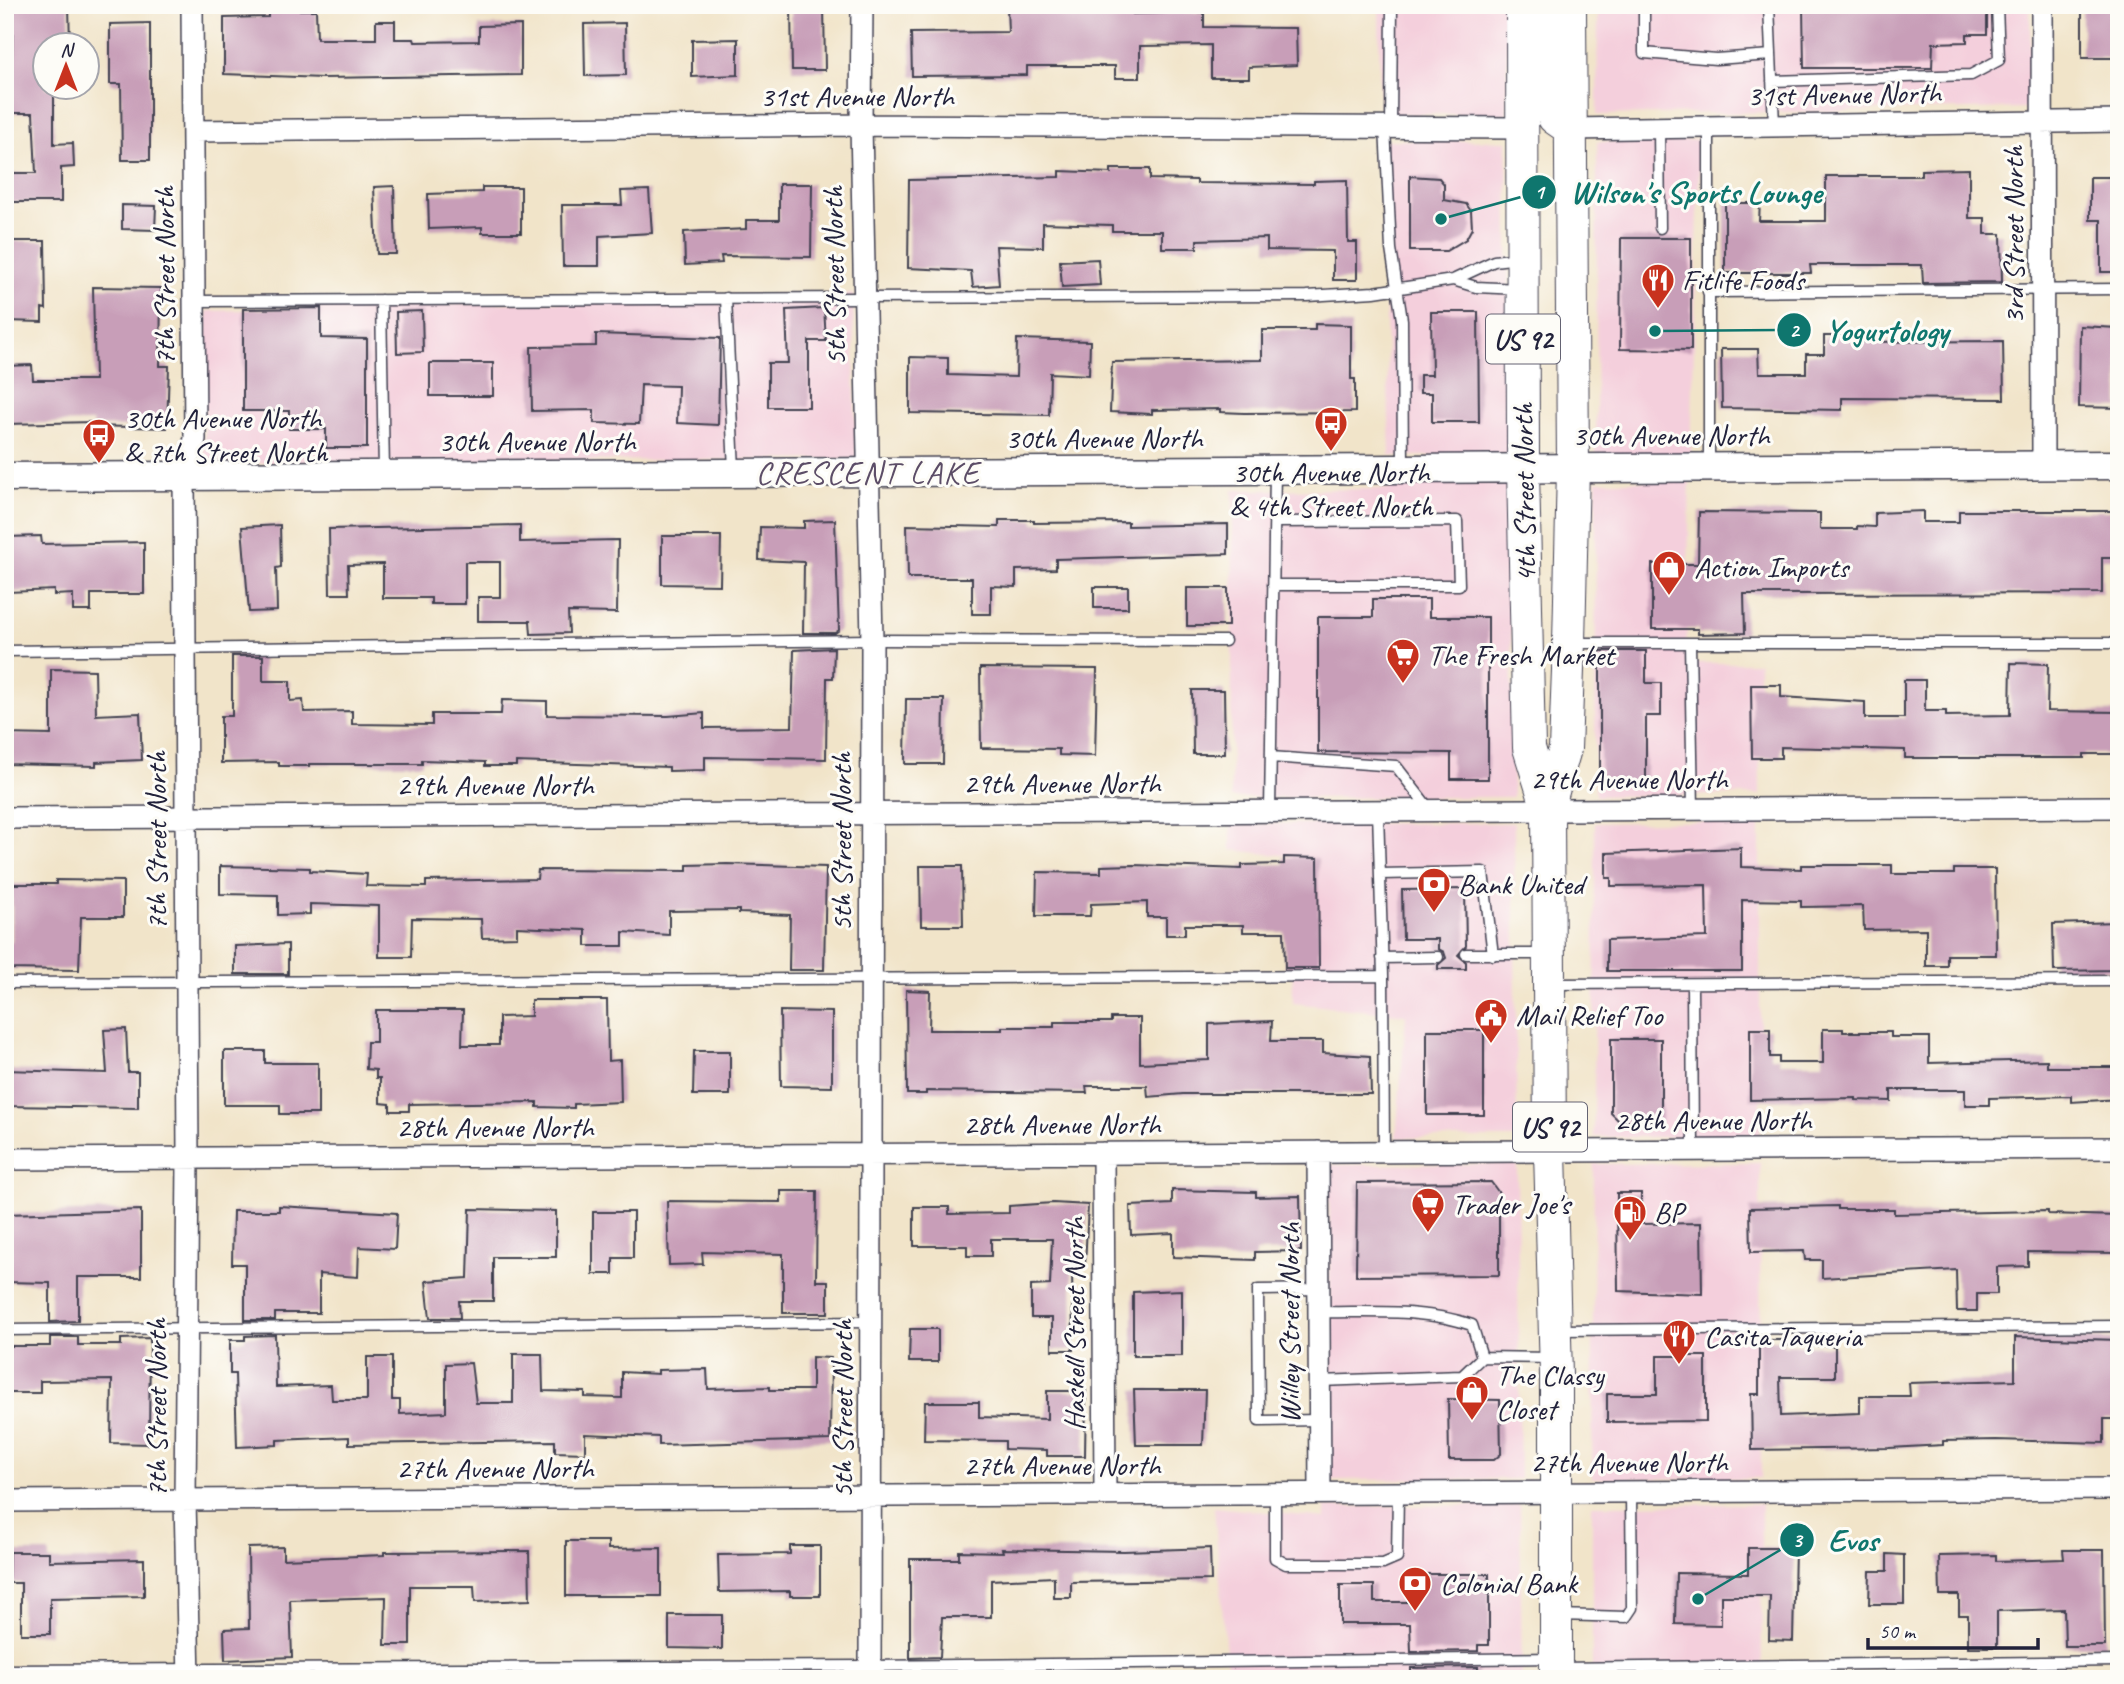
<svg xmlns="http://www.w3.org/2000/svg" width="2124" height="1684" viewBox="0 0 2124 1684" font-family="Caveat,sans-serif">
  <rect width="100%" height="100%" fill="#fdfcf7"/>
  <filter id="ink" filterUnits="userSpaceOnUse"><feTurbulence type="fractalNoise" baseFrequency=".0143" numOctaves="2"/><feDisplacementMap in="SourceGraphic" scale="14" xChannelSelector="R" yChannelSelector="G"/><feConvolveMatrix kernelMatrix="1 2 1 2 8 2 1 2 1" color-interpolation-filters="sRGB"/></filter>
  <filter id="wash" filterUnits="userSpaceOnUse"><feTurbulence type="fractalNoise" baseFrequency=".00686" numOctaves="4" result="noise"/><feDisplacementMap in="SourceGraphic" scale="28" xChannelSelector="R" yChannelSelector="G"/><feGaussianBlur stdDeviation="1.57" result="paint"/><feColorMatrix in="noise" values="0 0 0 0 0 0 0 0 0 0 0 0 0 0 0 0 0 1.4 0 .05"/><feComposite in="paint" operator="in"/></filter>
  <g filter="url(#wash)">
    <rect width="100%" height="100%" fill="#f1e4c9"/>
    <path fill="#f4cfdc" d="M1379,5h128v109h-127z
      M1598,5h432v103l-433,7z
      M1381,140l126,1 3,315h-120z
      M1700,140l-9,314 -95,1 1,-313z
      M853,294l3,165 -652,4 3,-152z
      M1596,481h94l-4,182h73l1,132 -165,1z
      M1510,482l3,315 -282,1 2,-308 157,-1v-6z
      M1760,821v316h-166l1,-314z
      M1514,823l3,315h-121l10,-123 -113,-12 -2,-147 -60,-6v-26z
      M1760,1163l1,315 -169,1 2,-315z
      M1517,1164l3,315 -189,1 -2,-315z
      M1761,1504l1,175h-170v-174z
      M1520,1505l2,174h-294l-14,-172 112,11 -1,-11z"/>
    <g id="blocks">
      <path fill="#c89eb8" d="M13,5h56l1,41h-24v42h8v56l19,-1 1,24 -13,1v34h-56v-29h31l-3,-60h-22z
        M268,5h32v5h16l1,29h59v-18h19v18h19l1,3 64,-1v-15l42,-1v50l-198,3 -99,-4v-56l44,-1z
        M791,5h33l1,65h-33z
        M1017,5h116v9l71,-2v15l92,1 1,37 -48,2v11h-38v-33l-71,1v32h-25v-12h-88v9l-115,1 -1,-43 97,-1 -1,-26z
        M1803,5h184v29h-20v8l-34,1 -1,25h-128z
        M2082,5h37v53h-37z
        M150,23v137h-28l-1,-76h-11v-60z
        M625,23l1,52 -41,1 -1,-52z
        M738,39v36l-46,2v-37z
        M1111,169h39v10l47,1v3l117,1v-3l33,-1 1,62h9v38h-24v-29l-66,-1v-12l-70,2v8h-35v-17h-50v-6l-69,-2v24l-47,-1 3,39 -26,2 -2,-16 -63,-3 1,-88 151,-3v-6l51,2z
        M1969,169v49h16v16h16l1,48 -79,1 -1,-18h-112l1,8h-86v-70h35l-1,18h67v-45h95v-6z
        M1410,176l29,2 5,6v16l22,4 5,7 1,17 -6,11 -20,12h-36z
        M2090,177h29v95h-18v-52h-11z
        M779,184h33l-1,73 -90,-1 1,7 -37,2 -1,-33 62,-3v-9h33z
        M394,186l2,68h-19l-3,-67z
        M482,187h39v46h-39v-6l-53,2 -1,-35 54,-2z
        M649,190l3,43 -53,3v30h-36l-1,-61h60l-1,-14z
        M122,205l34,1 -1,24 -33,-1z
        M1621,238h70v112l-71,-1z
        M6,241h39l1,68 -4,-1v14l-35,-1 2,-56h-2z
        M1098,259l2,26 -38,2 -2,-26z
        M93,287l68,1 -1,78h9l-2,62 -74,-2v-4l-88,2v-58l27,-1 1,15h62z
        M321,308v30l46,1v109h-41v-19h-37v-18h-46v-102z
        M824,308l2,33h-17v66h-41v-44h20l-2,-53z
        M422,311l1,41 -26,1 -1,-41z
        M1431,312h47l1,110h-47v-29h-12v-18h12z
        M1315,324l36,1v54h4v33l-111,1 -24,-1v-3l-68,1v4l-42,-2 2,-50 150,-2v-30h53z
        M2080,326l38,2 1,80 -40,-1z
        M596,334l124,4 -2,87 -41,-2 1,-37 -37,-1 -2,39 -45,-1v-13l-62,1 -1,-64 65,-1z
        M1824,336h35v6l144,-1 1,58 -162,-1v12l-120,-2 -1,-59h37l1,24h47v-19h18z
        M1017,339l73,2 -1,34 -39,-2 -1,42 -139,-2v-56l38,1v17l68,2z
        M430,363h63v33h-63z
        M1923,511v11h36v-11h160v47h-17v35l-358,1 1,39 -47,1v-5h-46v-65h46l1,-52 121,1v16h37v-3l18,1v-14z
        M835,520l4,110 -4,3h-32l1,-71 -45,-2 1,-33 44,1v-7z
        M999,520h35v3l94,-1v4l100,-2v30l-172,5v10l-40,1v17l-25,-1v28h-19v-36h-64l-1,-53 92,2z
        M280,525l1,42 -5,1 1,43 -28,1 -7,-85z
        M520,525v17l98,-2 -1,73 -49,-1 1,21 -38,1 -1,-13h-52v-24h22v-35h-35v42h-34v-6h-48v-34l-35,1 1,29h-19l-1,-65z
        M41,536l1,8 102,-2v52h-53v17h-18v-17l-19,1v-5l-46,2 -2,-55z
        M662,536h59l-1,49 -58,-1z
        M1094,587h34v21h-34z
        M1187,588h41v38h-41z
        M1373,599h56v18h59v162h-37v-26l-133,-1v-135h55z
        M834,648l-1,30h-6l-1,81 -121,-2v13l-36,1v-4l-153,-5v4h-31v-4l-63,-2v4h-113v2h-30v-4l-58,1v-47h11v-60h31v25h27v20l13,-1 1,12 48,-1v13l80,1v-11h69l1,-14 45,1v14l121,1 36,-3v15l88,-1 2,-77z
        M1600,651h46v32h15v33h-15v66h-46z
        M2011,663l37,1 -1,47 72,1v42h-35v4h-179v-8l-124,-3v11h-29l-1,-73h30v12l84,5v16h39v-38h21v31h21v5l64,-1z
        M980,668l117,1 -2,87 -36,-1v-6l-78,-1z
        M51,669l44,1 1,45 44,-2 2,47 -46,2v4l-91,-2v-30l46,1z
        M1192,690h32l1,64h-32z
        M906,699h38l-1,65h-38z
        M1741,848v19l60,2v-4h91v9h62v-5h41l1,86h-49v11h-21v-37l-62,1 -1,-24 -62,1v-6l-59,-1v71h-135v-31l100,-3 -1,-52 -95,1v-8h-5v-25z
        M1284,857l34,1 1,110h-34l-1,-36h-41v-7h-58v10h-19v-18h-19v-15l-56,2 -1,12h-54l1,-44 64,1v-7l33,-1 108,4v-4l42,-1z
        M727,864l99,3 -2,103h-35l1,-55 -51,-2v-3l-70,1v24l-46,-3v14h-37v-16l-69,-3v10l-35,1 -1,-19 -69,-1 -1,39h-32v-51l-69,-2v10l-32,1v-20l-58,-1v-28l90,2v3l57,3 -1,12 60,1v-6l111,-2 1,-9 149,1v-6z
        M920,866h42l1,60h-42z
        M56,880l67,1v36h-42l-2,53 -74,-1v-27h7v-58h44z
        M1465,889l1,57 -8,9 8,7v7h-28v-4l8,-7 -2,-6 -6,-3v-10h-35l-1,-49z
        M2117,922l1,48 -64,1 -1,-47z
        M288,944v30h-53v-28z
        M906,990l24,1 -1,39h73v-3h52v-5h57v-4h29v45l69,-3v-36l63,-3 -1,20h52v12l47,3 1,38h-188l-35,3 -1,-11h-61l1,7 -161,-2v3h-19z
        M531,1000h76l1,61 12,-1 1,42 -47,2v4l-37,-1v-5l-128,2v7h-19v-7l-10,-1v-25h-4v-8l-10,-1 1,-27h9v-32h87l-1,35h37v-28l32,-1z
        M780,1011l52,1v75l-51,-1z
        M126,1029l2,43h10v36l-133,-2v-36l102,3 -3,-43z
        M1750,1029h20v28h9v6h44v-34h20v3h48v5h38v26l118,-3v7h72v32l-48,3v-6l-82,2v7h-24v-15h-74v11l-35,-1v-2l-106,2z
        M1427,1030h57v85h-57z
        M1611,1039h50v82h-42l-8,-8z
        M224,1051h41v12h53v51h-38v-9h-56z
        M694,1051h36v44h-37z
        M1491,1182l8,11v82l-143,1 1,-93z
        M1172,1190l84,2v5l44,-1 1,55 -46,1v8l-82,-3v-24l-42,2 -1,-29 42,-2z
        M781,1191h36l-1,90h12v32h-45v-59l-81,-2 1,12 -34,1 -2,-64 114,1z
        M1617,1193h24v31l60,-1 1,71 -84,-3z
        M1053,1203l35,2 -3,61 -13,-1 1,85h-21v-32h-21v-32l19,-1 2,-46h-61v17h-24v-10h-53v-39h35v7l60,-1v-7z
        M279,1206l118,7 -2,36 -36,-2 -1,30 -39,-3v39h-44v7h-30v-56h-13l1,-53h46z
        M1838,1206v3h56v5l154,-3v3l71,2v37l-91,-1v14l-31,1v27h-20v17h-20l-1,-41 -134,8v-18h-17l-1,-9 -53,1 -1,-44z
        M470,1209l86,2v46h-63v44h-34l1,17h-30l-4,-37 42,-3z
        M141,1210v67h-63v44l-28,1v-39l-44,-1v-68z
        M593,1212h40v46h-20v16h-20z
        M1182,1290v66h-49v-64z
        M910,1329h28v33h-29z
        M275,1335l1,52 55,-2 1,15h35v-43h25v43h8v14l46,-2v-48l25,-1 5,40h37v-49h29l1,37 42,1v5l37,1v-26l36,2v-4l49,-1 1,20 62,-2v3h42v-33l19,1 -1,82 -171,5v-8l-74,-3v19l-30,-1v-11l-206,3v-7l-72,3v5l-40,2 -2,-73h-5v-34h15v-4z
        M50,1337h28v8h43v-6l29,-1 -1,106 -38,-1 1,-63 -72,1v12h-34v-47h44z
        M2015,1337l104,3v79h-15v24l-108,-3 -53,1v4l-54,3 -137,2 -1,-56h8v-54h24v5l52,1v31h-55l1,39 79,-3v-17h50l-1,-13 106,-3z
        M1657,1356h49v65l-99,1v-28h50z
        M1134,1390h71l-2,55h-67z
        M1047,1391h39l-1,65h-38v-6l-42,-1v-8l-81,-1 1,-38h54v15l68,2z
        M1448,1399l52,1 1,54 -7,6h-45z
        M566,1541h42v8l53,-1v48h-95z
        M790,1546h30v50h-30v-5l-71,1 -1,-37 72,-1z
        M283,1547v12l101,-4v-3l145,-1 1,49 -55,2 -1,-16h-64v59h-25l1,-48 -96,3 2,57 -67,3 -1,-31 25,-1 -1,-80z
        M1210,1548l1,32 -140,2v16h-17v-21l-63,3v37h-49l-2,40 -30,1v-99h49v-8l44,1 -1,-3 122,2z
        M1748,1548h47l-2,93 -24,-1 1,-44h-49v29l-46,-1 1,-51 72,1z
        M2063,1550h41l1,96h-40l-1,-37 -67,2v36h-29v-32h-9v-20h-19l-1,-39 57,-1v6l68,-2z
        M9,1552h40v9l95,-2v37l-94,2v36h-29v-51h-13z
        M1887,1554l17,1v49h-35l1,-33h17z
        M1408,1574h81v71h-11v6l-67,1 -1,-28h-70v-39h34v17h34z
        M669,1615h53v34l-53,-1z
        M1478,1667v12h-67v-11z
        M909,1673h31v6h-31z"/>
    </g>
  </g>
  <g filter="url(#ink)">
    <use href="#blocks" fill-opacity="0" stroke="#413f50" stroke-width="2"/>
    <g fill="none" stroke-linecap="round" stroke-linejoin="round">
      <defs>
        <path id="lane" d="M1644,5v48l72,6 55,-4
          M1769,5l5,120
          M1772,81l199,-6 28,-15 -2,-55
          M1385,127l6,122 11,71 1,146
          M1391,127l1,-122
          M1659,127l1,101
          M1709,127v340
          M1453,280l23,7 43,2
          M1708,292l411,-3
          M726,298l8,172
          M381,300l3,172
          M194,301l1113,-5 67,-4 79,-12 41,-19 25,-3
          M1273,585h186l-2,-64 -183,1
          M1572,643h547
          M1690,643l3,166
          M5,651l867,-11 353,1
          M1271,757l125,9 34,44
          M1270,811l5,-341
          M1378,811l5,165
          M1380,874l103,-2 10,83
          M1466,954h81
          M1382,958l56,-1
          M5,983l1378,-7 1,176
          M1551,984l568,-3
          M1692,984l1,166
          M1319,1289l-61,1 1,131 60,-1
          M1319,1312c50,1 105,-4 153,13l10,32 72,1
          M5,1330l867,-8
          M1558,1330l561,-4
          M1319,1381l143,-5 20,-19
          M1275,1494v64l11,6h97l14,-6 1,-65
          M1559,1615l67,2 6,-9 -1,-116
          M1558,1668l561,-7
          M5,1670l865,-4 684,-8"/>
        <path id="street" d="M862,5l-1,120 11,515 -2,1039
          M2042,5l1,460
          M1570,129l549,-8
          M193,131l668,-6 661,3
          M5,818l2114,-11
          M1318,1152l2,341
          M1103,1153l2,342
          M5,1159l2114,-11
          M5,1501l2114,-12
          M189,1679l-4,-179 3,-342 -4,-682 11,-37 -3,-434"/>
        <path id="secondary" d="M5,477l2114,-12"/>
        <path id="primary" d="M1522,5l1,464 6,279 19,61 2,342 6,224v304
          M1546,5l1,98 7,15 16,11
          M1548,809l17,-60 4,-106 4,-175 -3,-463"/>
      </defs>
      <use href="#lane" stroke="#413f50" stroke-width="13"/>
      <use href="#street" stroke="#413f50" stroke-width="24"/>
      <use href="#secondary" stroke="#413f50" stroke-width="31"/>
      <use href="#primary" stroke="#413f50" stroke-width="34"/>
      <use href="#lane" stroke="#fff" stroke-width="10"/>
      <use href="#street" stroke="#fff" stroke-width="21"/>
      <use href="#secondary" stroke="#fff" stroke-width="28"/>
      <use href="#primary" stroke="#fff" stroke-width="32"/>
    </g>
  </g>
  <defs>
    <symbol id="restaurant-pin" viewBox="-11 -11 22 30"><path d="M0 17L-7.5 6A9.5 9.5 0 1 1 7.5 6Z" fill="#c8321e" stroke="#fdfcf7"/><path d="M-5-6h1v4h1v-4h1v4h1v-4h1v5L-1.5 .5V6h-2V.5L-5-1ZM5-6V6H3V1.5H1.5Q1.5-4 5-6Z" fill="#fff"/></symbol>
    <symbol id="bus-pin" viewBox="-11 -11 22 30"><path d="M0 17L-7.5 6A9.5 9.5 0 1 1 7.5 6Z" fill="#c8321e" stroke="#fdfcf7"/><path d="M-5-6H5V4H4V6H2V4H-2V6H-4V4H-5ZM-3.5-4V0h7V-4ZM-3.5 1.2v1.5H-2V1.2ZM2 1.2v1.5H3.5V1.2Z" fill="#fff"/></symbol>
    <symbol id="shop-pin" viewBox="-11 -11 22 30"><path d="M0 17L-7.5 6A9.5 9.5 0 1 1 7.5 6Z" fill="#c8321e" stroke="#fdfcf7"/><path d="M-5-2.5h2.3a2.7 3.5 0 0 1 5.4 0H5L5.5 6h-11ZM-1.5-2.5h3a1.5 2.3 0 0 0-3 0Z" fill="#fff"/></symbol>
    <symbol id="supermarket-pin" viewBox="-11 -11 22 30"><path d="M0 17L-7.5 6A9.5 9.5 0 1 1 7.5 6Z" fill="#c8321e" stroke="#fdfcf7"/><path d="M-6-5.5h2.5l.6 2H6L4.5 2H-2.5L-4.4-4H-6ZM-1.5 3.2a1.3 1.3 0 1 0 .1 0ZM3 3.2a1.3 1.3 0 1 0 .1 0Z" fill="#fff"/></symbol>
    <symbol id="bank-pin" viewBox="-11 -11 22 30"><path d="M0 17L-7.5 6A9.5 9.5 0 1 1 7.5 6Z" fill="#c8321e" stroke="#fdfcf7"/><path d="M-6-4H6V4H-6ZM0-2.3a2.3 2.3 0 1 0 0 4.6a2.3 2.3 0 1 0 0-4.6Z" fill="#fff"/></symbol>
    <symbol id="civic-pin" viewBox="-11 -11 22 30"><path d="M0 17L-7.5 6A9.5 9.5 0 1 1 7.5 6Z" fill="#c8321e" stroke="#fdfcf7"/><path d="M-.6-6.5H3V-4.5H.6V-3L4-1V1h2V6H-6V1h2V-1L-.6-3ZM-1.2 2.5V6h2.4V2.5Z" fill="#fff"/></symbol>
    <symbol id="fuel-pin" viewBox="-11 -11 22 30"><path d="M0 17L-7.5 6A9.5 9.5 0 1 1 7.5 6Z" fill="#c8321e" stroke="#fdfcf7"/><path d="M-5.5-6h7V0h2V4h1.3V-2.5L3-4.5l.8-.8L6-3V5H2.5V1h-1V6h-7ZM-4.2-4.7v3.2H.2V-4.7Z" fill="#fff"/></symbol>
  </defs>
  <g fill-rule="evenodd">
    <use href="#restaurant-pin" x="1639" y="261" width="38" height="52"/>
    <use href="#bus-pin" x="1312" y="404" width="38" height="52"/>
    <use href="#bus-pin" x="80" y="416" width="38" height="52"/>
    <use href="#shop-pin" x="1650" y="548" width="38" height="52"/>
    <use href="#supermarket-pin" x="1384" y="636" width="38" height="52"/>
    <use href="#bank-pin" x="1415" y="865" width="38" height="52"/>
    <use href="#civic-pin" x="1472" y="996" width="38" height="52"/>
    <use href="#supermarket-pin" x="1409" y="1185" width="38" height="52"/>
    <use href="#fuel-pin" x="1611" y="1193" width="38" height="52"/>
    <use href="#restaurant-pin" x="1660" y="1317" width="38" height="52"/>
    <use href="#shop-pin" x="1453" y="1373" width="38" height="52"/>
    <use href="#bank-pin" x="1396" y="1564" width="38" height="52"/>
  </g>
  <g text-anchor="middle" stroke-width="6" stroke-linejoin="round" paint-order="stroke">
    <g fill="#fdfcf7" stroke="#646373" stroke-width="2">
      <rect x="1486" y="314.5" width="74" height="49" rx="5"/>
      <rect x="1513" y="1102.5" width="74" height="49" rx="5"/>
    </g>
    <g font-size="28" font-weight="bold" fill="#22223b">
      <text x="1523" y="349">US 92</text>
      <text x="1550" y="1137">US 92</text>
    </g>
    <g font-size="30" fill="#22223b" stroke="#fdfcf7">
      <text transform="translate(1844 94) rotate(-1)" y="10">31st Avenue North</text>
      <text x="857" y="106">31st Avenue North</text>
      <text transform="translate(2013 235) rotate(-90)" y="10">3rd Street North</text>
      <text transform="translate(164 276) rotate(-90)" y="10">7th Street North</text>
      <text transform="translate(834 276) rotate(-91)" y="10">5th Street North</text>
      <text x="1671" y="445">30th Avenue North</text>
      <text x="1104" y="448">30th Avenue North</text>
      <text x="537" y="451">30th Avenue North</text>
      <text transform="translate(1524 493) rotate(-91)" y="10">4th Street North</text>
      <text x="1629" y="789">29th Avenue North</text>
      <text x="1062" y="793">29th Avenue North</text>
      <text x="495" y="795">29th Avenue North</text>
      <text transform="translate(156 841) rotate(-90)" y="10">7th Street North</text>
      <text transform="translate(841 842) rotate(-90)" y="10">5th Street North</text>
      <text x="1713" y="1130">28th Avenue North</text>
      <text x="1062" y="1134">28th Avenue North</text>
      <text x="495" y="1137">28th Avenue North</text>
      <text transform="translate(1289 1323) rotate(-90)" y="10">Willey Street North</text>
      <text transform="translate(1074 1324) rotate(-90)" y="10">Haskell Street North</text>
      <text transform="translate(156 1408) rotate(-90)" y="10">7th Street North</text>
      <text transform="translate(842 1409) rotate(-90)" y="10">5th Street North</text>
      <text x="1629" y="1472">27th Avenue North</text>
      <text x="1062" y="1475">27th Avenue North</text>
      <text x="495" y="1478">27th Avenue North</text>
    </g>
    <g font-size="30" fill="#22223b" stroke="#fdfcf7" text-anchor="start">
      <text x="1682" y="290">Fitlife Foods</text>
      <text x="124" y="428">30th Avenue North<tspan x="124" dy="34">&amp; 7th Street North</tspan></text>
      <text x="1331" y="482" text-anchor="middle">30th Avenue North<tspan x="1331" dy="34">&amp; 4th Street North</tspan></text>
      <text x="1694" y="577">Action Imports</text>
      <text x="1428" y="665">The Fresh Market</text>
      <text x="1458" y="894">Bank United</text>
      <text x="1516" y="1025">Mail Relief Too</text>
      <text x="1452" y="1214">Trader Joe's</text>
      <text x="1654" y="1222">BP</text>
      <text x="1704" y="1346">Casita Taqueria</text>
      <text x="1496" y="1385">The Classy<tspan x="1496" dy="34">Closet</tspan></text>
      <text x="1440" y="1593">Colonial Bank</text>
    </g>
    <g font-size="32" letter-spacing="2" fill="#5c4d67" stroke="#fdfcf7">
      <text x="868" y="483">CRESCENT LAKE</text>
    </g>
  </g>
  <path fill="none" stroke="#0f766e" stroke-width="2.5" d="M1441 219L1539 192M1655 331L1794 330M1698 1599L1797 1540"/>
  <g fill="#0f766e" stroke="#fdfcf7" stroke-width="2.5">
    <circle cx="1441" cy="219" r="7"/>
    <circle cx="1655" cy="331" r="7"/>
    <circle cx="1698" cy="1599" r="7"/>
    <circle cx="1539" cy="192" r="18"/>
    <circle cx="1794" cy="330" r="18"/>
    <circle cx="1797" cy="1540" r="18"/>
  </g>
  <g font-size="21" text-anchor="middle" font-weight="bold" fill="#fff">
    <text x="1539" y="199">1</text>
    <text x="1794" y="337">2</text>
    <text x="1797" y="1547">3</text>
  </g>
  <g font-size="32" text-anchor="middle" font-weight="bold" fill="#0f766e" stroke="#fdfcf7" stroke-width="6" stroke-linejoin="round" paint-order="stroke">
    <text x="1696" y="203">Wilson's Sports Lounge</text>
    <text x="1887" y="341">Yogurtology</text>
    <text x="1853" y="1551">Evos</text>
  </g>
  <rect width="2124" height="1684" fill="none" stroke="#fdfcf7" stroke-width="28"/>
  <g transform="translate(66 66)"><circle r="33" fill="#fdfcf7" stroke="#a5a5ac" stroke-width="2"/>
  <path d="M0-5L12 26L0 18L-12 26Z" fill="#c8321e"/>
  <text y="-10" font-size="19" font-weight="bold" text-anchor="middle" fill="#22223b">N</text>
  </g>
  <path d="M1868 1638v10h170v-10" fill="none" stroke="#22223b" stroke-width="3.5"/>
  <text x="1879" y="1638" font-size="21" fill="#22223b" stroke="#fdfcf7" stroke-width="5" paint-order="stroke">50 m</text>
</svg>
